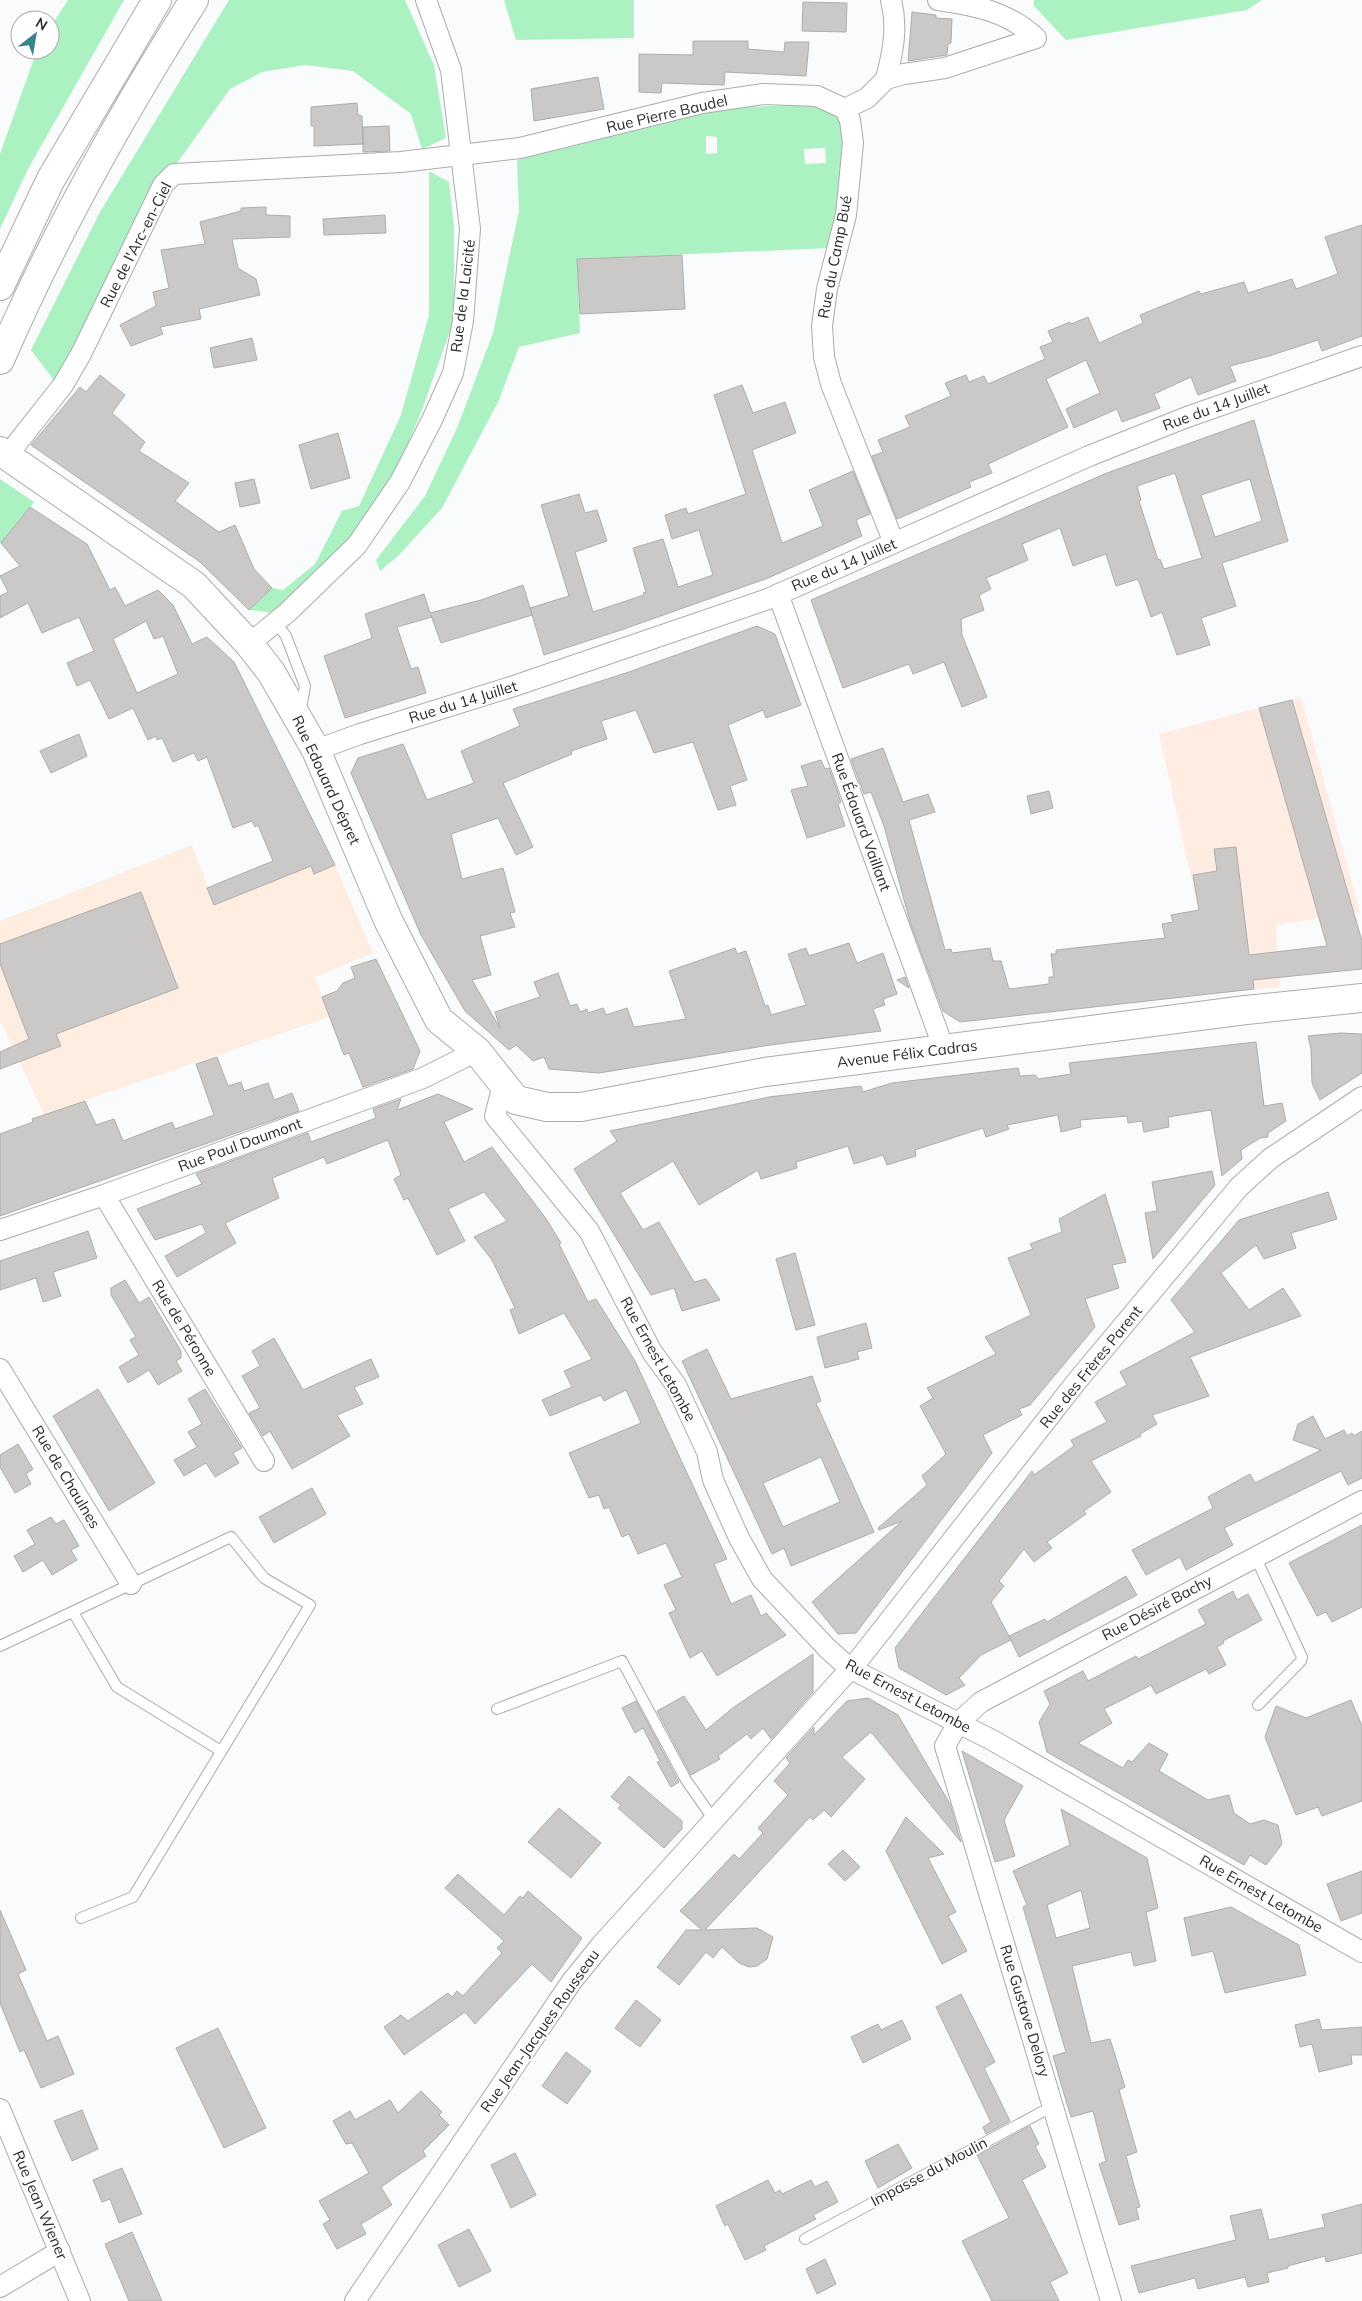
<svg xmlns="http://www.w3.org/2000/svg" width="1362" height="2301" viewBox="0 0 1362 2301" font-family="Mulish,sans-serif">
  <rect width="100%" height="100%" fill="#fafbfc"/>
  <path fill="#fdeee1" d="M192,845l22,59 118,-46 41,95 -58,24 15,40 -286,97 -44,-94v-99z"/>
  <path fill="#ffede3" d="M1301,697l59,215 -84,13 4,62 -63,6 -58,-259z"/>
  <path fill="#abf1c1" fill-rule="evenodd" d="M68,0h56l-96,169 -28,60v-75l37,-104h13v-22z
    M229,0h176l29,65 12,73 -24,11 -11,-35 -58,-43 -48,-6 -43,7 -32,17 -55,77 -9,1 -9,10 -101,206 -25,-33 69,-138z
    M504,0h130v38l-118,2z
    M1034,0h228l-15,10 -181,30 -32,-34z
    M818,105c13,5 21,7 26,20 5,10 -10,106 -14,123l-253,11 3,74 -61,14 -20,53 -57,108 -43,47 -19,16 -4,-11 49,-64 32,-68 36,-95 26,-122 -2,-51 214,-53zM706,136l11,1v16l-11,1zM825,148l1,15 -21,1 -1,-15z
    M429,171l20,11 5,45v93l-34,95 -28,66 -42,59 -76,73 -25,-3 23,-22 11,2 32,-26 27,-53 17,-5 42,-91 28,-100z
    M0,479l34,23 -34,42z"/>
  <path fill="#cbc9c8" stroke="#aeadac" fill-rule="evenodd" d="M803,2l44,1 -1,29 -44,-1z
    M912,12l24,3v3l16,1 -1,24 -3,1 -1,11 -39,6z
    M693,41h55v8l36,3 1,-10h24l-3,34 -81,-4 -1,13 -62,-2 -1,10 -22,-1v-38l54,1z
    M598,77l6,32 -70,12 -3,-32z
    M357,103l1,12 4,1 1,28 -49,2v-20h-3v-19z
    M389,126l1,25 -27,1v-25z
    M266,207v8l24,1v21l-58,2 6,29 18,11 4,16 -61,14 2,10 -41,8 3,7 -32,12 -11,-21 36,-19 -3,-14 16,-4 -8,-38 44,-6 -5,-22 41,-11v-3z
    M385,215l1,18 -62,2 -1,-16z
    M1362,225v111l-40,15 -4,-11 -49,16 -39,10 6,15 -38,14 -7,-18 -37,17 6,14 -38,14 -5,-13 -43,19 -8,-19 34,-16 -14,-33 -40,19 22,48 -80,37 4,9 -23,9 2,5 -74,32 -25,-63 11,-4 -5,-12 32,-13 -5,-11 46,-20 -6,-13 21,-8 3,7 15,-6 4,8 57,-25 -5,-12 13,-5 -5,-11 22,-9 1,2 17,-7 11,26 44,-20 -3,-8 59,-24 2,3 43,-12 4,11 44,-14 4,10 42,-15 -13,-37z
    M682,255l3,54 -105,5 -3,-55z
    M252,338l5,22 -43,8 -4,-20z
    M100,375l25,20 -13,18 33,29 -6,9 50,32 -14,18 44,31 16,-7 19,44 18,19 -23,22 -49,-48 -169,-117 49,-58 6,5z
    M742,385l11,28 32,-11 11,31 -44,17 30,93 41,-17 -14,-36 44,-19 17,43 -14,6 6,16 -94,42 -147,52 -77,25 -14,-47 2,7 -91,28 -10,-28 1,2 -35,10 14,42 7,-2 8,26 -81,25 -21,-62 48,-18 -7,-24 59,-20 6,19 51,-13 42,-15 7,23 39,-12 -28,-91 38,-11 6,19 12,-3 10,31 -32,11 18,60 51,-17 -1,-2 3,-1 -13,-44 30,-9 15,48 35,-12 -14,-45 -27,9 -7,-24 21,-7 2,6 58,-20 -32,-99z
    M1254,420l34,121 -66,22 14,43 -35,12 9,27 -33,10 -15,-43 -11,5 -13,-38 -22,7 -10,-32 -33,12 -13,-38 -38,16 6,16 -42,18 5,11 -12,6 5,15 -23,9 1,16 25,62 -25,10 -18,-45 -31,12 -4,-10 -66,24 -32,-88 296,-127zM1175,473l27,85 -38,11 -4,-10 -2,1 -19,-59 2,-1 -4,-14zM1250,479l12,42 -47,16 -14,-42z
    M338,433l12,45 -39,11 -12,-44z
    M254,479l6,24 -20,4 -5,-24z
    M30,507l57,37 23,46 5,-3 10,19 33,-16 15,15 19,39 15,-7 27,25 101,203 -21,9 -3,-8 -97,39 -7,-17 66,-27 -15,-36 -3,2 -3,-6 -19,7 -26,-71 -9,4 -4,-8 -21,9 -11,-24 -5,2 -1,-4 -8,4 -15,-32 -24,11 -19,-39 -13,6 -10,-23 27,-12 -15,-34 -37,16 -14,-30 -28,15v-22l8,-4 -8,-16 20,-10 -19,-23zM146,621l8,18 9,-3 15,38 -41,19 -24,-54z
    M757,626l18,8 26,71 -35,13 -3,-8 -35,15 19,55 -17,6 6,19 -18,5 -25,-68 -39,11 -18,-43 -35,11 6,18 -36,12 1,3 -69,29 30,64 -17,8 -18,-37 -47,16 11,45 41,-11 12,44 -5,1 5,14 -35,9 11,39 -19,5 28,48 -5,-16 45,-15 -6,-15 24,-9 12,33 7,-2 3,8 7,-3 1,4 15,-5 3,7 21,-7 7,19 52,-8 -17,-48 66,-23 2,6 9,-3 19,55 3,-1 3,10 35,-10 -18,-51 18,-6 3,8 40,-13 8,20 26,-10 14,41 -14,5 2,6 -12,4 8,22 -111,14 -171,28 -50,-4 -5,-12 -11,4 -17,-16 -7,5 -44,-39 -44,-76 -70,-162 7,-15 45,-14 24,56 47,-17 -13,-32 59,-25 -7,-17 113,-36z
    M1292,700l70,241v28l-109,11 1,9 -294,33 -17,-11 -33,-89 -26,-96 -13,-34 -7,2 -13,-35 32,-11 20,54 25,-8 7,18 -26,8 36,130 6,-1 1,4 38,-5 3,13h8l8,28 40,-5v-7h5l-3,-23h5v-4l109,-12 -3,-14 11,-2 -2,-7 28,-5 -6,-35 24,-4 -3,-22 22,-2 13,108 78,-9 -68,-238z
    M79,734l8,22 -36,17 -11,-22z
    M821,760l4,9 4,-1 12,34 -3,2 7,22 -38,12 -16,-48 17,-4 -7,-20z
    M1049,791l4,17 -22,6 -4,-18z
    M141,892l37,96 -122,46 5,12 -61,23v-17l29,-13 -29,-75v-20z
    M376,959l44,92 -7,18 -50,18 -14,-34 -5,2 -22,-58 15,-6 6,-8 12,-5 -4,-11z
    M905,977l4,11 -12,-8z
    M1340,1033l22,1v39l-42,27 -8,-17 -1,-34 -3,-13z
    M1256,1042l8,64 18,-3 4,18 -18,12v4l-8,1 -19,12 1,9 -20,17 -11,-66 -43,7 1,10 -25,5 -2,-11 -14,2 -1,-7 -47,4 1,7 -20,5 -3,-17 -51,10 2,4 -23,8 -3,-9 -68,22 1,6 -29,9 -4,-10 -29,9 -6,-18 -52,16 1,6 -36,11 -3,-9 -59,35 -26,-44 -53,32 23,37 16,-8 35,60 12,-3 14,21 -38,11 -8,-23 -23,7 -77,-126 43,-28 -7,-10 159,-34 92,-11 2,6 29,-9 126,-15 2,8 15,-1 4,4 32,-5 -2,-11z
    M217,1057l11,29 13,-4 3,9 24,-8 6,17 18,-7 7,18 -299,105v-82l33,-12 -1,-3 53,-18 11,24 18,-6 9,22 49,-19 3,7 39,-14 -18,-51z
    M438,1094l35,15 -29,13 20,40 28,-15 55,73 14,23 -2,1 29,58 8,-3 39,62 92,198 -13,5 17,40 20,-9 10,21 5,-3 20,22 -69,41 -15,-25 -12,7 -21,-45 7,-3 -12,-25 18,-8 -16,-34 -28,11 -9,-20 -7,3 -13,-30 -5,2 -5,-14 -10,3 -20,-45 72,-30 -15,-33 -22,11 -3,-6 -51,21 -8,-16 30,-13 -8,-16 28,-12 -28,-46 -45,21 -9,-24 5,-2 -23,-48 -18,-23 33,-16 -23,-29 -36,17 17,32 -28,14 -29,-57 -4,2 -10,-21 7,-4 -13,-35 -61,24 -3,-7 -52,21 7,20 -54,25 11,20 -59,34 -12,-21 41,-23 -4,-9 -47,16 -18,-31 65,-25 -6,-10 112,-41 3,9 65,-24 -3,-9 28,-10 -4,11z
    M1212,1171l3,14 -62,74 -8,-46 12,-2 -5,-29z
    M1328,1192l9,27 -46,14 5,15 -32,11 -8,-14 -35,28 28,37 34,-22 18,28 -111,41 19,39 -57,19 5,9 -17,10 1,2 -50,25 20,31 -27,19 2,3 -39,28 5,6 -18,14 -10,-13 -25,32 5,5 -13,16 20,38 -30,15 -22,23 6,7 -19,10 -47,-27 -4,-20 137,-177 2,4 40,-29 -3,-6 36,-18 -12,-20 32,-17 -7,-13 75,-40 -24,-32 68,-80z
    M1105,1194l21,68 -14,3 7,23 -34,11 10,28 -65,78 -11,4 3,6 -39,20 9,18 -136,180 -18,1 -26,-32 90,-81 -23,9 -1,-2 49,-43 -5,-9 24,-22 -26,-48 13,-8 -6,-10 69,-34 -11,-17 46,-22 -23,-57 25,-9 -3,-5 32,-12 -3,-13z
    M88,1231l9,27 -44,14 8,24 -18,6 -7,-24 -36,12v-29z
    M795,1253l20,72 -19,5 -20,-71z
    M125,1280l14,23 10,-6 32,54v7l-5,3 6,10 -24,14 -9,-15 -21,13 -9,-16 20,-12 -9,-15 6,-3 -25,-42v-7z
    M866,1323l6,25 -15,4 2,7 -34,9 -8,-31z
    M274,1338l29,52 68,-31 8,18 -25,10 9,17 -26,11 13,21 -58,33 -22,-38 -7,5 -14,-23 11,-5 -18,-32 18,-10 -8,-15z
    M707,1349l24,50 81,-23 9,25 -5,2 58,129 -83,34 -7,-18 -12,6 -90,-193zM821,1457l19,45 -57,25 -20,-44z
    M98,1389l57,94 -46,28 -56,-95z
    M205,1389l37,59 -9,5 6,10 -24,14 -9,-14 -22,13 -10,-16 23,-13 -9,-15 14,-8 -14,-25z
    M1313,1416l12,23 19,-9 3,6 5,-3 2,3 8,-5v47l-14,7 -7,-14 -117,57 9,17 -47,25 -6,-13 -34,18 -14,-25 81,-42 -5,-11 42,-23 5,9 66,-33 -28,-10 5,-16z
    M18,1444l15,25 -7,5 5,10 -16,9 -15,-26v-12z
    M312,1488l14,26 -52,29 -15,-26z
    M51,1517l5,7 8,-4 15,26 -8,4 6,10 -25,15 -9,-15 -20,12 -9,-16 21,-12 -8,-14z
    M1362,1525v82l-30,15 -6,-10 -9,4 -28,-53z
    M1126,1576l11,19 -118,62 -10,-21 36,-17 2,3z
    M1233,1591l4,9 11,-6 14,26 -39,21 1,2 -7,4 9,18 -17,9 -3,-5 -50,25 -5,-9 -47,24 8,14 -34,20 45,25 5,-8 4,2 17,-19 19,11 -9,17 49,29 21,-5 5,18 16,11 14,-4 14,5 4,19 -16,21 -16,-10 -6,10 -197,-113 -8,-30 11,-18 -6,-13 39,-20 5,10 48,-25 2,3 68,-35 -8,-14z
    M813,1654v38l-42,47 -8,-11 -12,11 -4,-5 -29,22 2,3 -29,16 -34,-64 27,-15 22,34 28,-23z
    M868,1698l30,17 52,89 11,38 -90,-110 -29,25 23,22 -34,38 -7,-7 -11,10 -3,-3 -105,113 52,-2 16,9 -6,22 -10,7 -8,1 -10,-4 -17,-16 -9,11 -7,-6 -27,33 -22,-18 29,-37h16l-22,-19 54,-57 5,5 24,-26 -5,-5 30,-33 -14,-14 16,-18 -4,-5 28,-31v8l33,-34z
    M1351,1700l11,26v75l-40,15 -4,-9 -22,8 -31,-78 11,-31 30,12z
    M636,1701l43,81 -8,5 -14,-25 3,-1 -17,-33 -8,5 -13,-25z
    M962,1751l61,35 -19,34 11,36 -20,6z
    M629,1776l53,45v8l-18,19 -46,-40 3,-3 -10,-8z
    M559,1808l42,35 -30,35 -43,-36z
    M1061,1809l86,49 11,50 -12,4 10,49 -22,5 -3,-14 -59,14 19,77 19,-4 15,48 -6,3 18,62 -11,4 14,51 -4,1 3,11 -20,6 -20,-61 7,-3 -13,-50 -22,6 -7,-23 -11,-38 13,-4 -43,-145 4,-2 -14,-34 57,-26zM1081,1890l9,38 -34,10 -9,-33z
    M906,1817l38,37 -16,4 28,54 -8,4 19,35 -25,13 -56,-113z
    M843,1850l17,17 -15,14 -17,-17z
    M1362,1871v42l-21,8 -14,-37z
    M458,1874l46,41 16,-19 3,2 5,-7 54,47 -31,44 -19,-18 -57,60 -10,-12 -61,43 -20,-28 17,-12 7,6 40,-28 4,4 5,-6 6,5 39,-43 -5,-5 7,-7 -59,-53z
    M1231,1907l68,38 7,30 -81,18 -12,-42 -21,5 -8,-38z
    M0,1910l26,60 -8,4 29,67 11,-5 16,38 -33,14 -17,-38 -4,2 -20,-49z
    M961,1994l34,68 -11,6 26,53 -24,13 -3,-7 8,-5 -55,-115z
    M636,2000l25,20 -21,27 -25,-19z
    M1319,2019l3,11 40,-3v28h-11l1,9 -33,8 -7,-28 -12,3 -5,-22z
    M902,2020l9,19 -48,24 -12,-26 27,-13 3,6z
    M218,2028l48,100 -42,20 -48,-100z
    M566,2052l25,19 -24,33 -25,-18z
    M421,2091l21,21 -3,3 10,10 -26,26 3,5 -45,31 11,18 -31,19 5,10 -29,15 -14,-25 7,-4 -11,-19 50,-28 -17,-30 -6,1 -13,-23 17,-10 5,9 35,-20 8,13z
    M82,2110l16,39 -26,12 -18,-40z
    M1030,2126l9,18 -4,2 11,21 -24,13 46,93 -18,9 9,19h-67l-30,-60 47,-23 -32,-63z
    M898,2144l14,24 -34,20 -13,-27z
    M515,2153l21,42 -25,13 -20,-43z
    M122,2168l20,46 -23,9 -9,-24 -8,3 -9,-22z
    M768,2180l7,13 5,-3 2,4 29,-14 4,7 12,-6 11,21 -25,13 3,4 -52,27 2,4 -21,10 -17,-36 -3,2 -9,-20z
    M1362,2204v49l-36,9 -1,-6 -37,10v2l-21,5 2,9 -21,5 -3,-10 -47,12 -3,-11 -56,15 -8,-27 105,-26 -6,-24 31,-7 8,31 56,-13 -3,-12z
    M469,2229l22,42 -32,16 -21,-42z
    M132,2232l30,69h-33l-24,-57z
    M825,2259l11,25 -19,10 -11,-25z"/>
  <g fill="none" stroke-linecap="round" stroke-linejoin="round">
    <defs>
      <path id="lane" d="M275,622l11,14 19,50 -5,29
        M1255,1556l47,101 -1,4 -43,44
        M73,1612l44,75 104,64
        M0,1646l231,-109 33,41 46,27 -177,292 -52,21
        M497,1709l125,-48 64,119 28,40
        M805,2239l248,-133"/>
      <path id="street" d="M886,79c7,-27 12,-52 5,-79
        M845,109l5,11 3,23 -7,72 -19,74 -5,37 2,31 7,27 63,159
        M7,456l56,-71 18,-31 82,-169 11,-11 227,-12 119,-14 182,-45 62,-9 53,2 28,13 22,-11 19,-19 18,-5 41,-6 91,-30c-27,-26 -62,-33 -98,-38
        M778,594l166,455
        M249,644l39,-32 69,-67 43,-63 32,-62 21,-47 10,-52 7,-92 -19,-159 -25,-70
        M316,750l44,-16 154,-48 254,-87 321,-143 98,-39 175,-61
        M503,1085l-8,31 94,115 63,121 24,33 31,67 6,28 26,58 23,41 65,69 22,20 143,72 370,212
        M104,1195l160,266
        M0,1230l104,-35 319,-117 54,-27
        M0,1369l131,215
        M0,2109l80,192
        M0,2287l60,-36
        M355,2301l217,-320 30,-37 258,-286 217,-277 162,-194 32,-29 91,-61
        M1111,2301l-166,-555 13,-23 23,-21 381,-201"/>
      <path id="secondary" d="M0,451l194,134 55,59 22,28 45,78 72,170 51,100 38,31 39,49 31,7h34l184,-35 481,-62 116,-12"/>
      <path id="highway" d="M0,286l51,-107 106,-179
        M0,360c54,-125 121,-245 194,-360"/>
    </defs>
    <use href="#lane" stroke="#aaabac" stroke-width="12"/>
    <use href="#street" stroke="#aaabac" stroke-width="22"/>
    <use href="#secondary" stroke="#aaabac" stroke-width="30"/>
    <use href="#highway" stroke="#aaabac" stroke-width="30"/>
    <use href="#lane" stroke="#fff" stroke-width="10"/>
    <use href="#street" stroke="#fff" stroke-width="20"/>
    <use href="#secondary" stroke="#fff" stroke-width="28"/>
    <use href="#highway" stroke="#fff" stroke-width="28"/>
  </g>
  <g text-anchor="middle" stroke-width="4" stroke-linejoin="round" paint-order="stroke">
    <g font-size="15" fill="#2a2b2b" stroke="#fff">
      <text transform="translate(667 114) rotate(-13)" y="5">Rue Pierre Baudel</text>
      <text transform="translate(136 245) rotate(-63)" y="5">Rue de l'Arc-en-Ciel</text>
      <text transform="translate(835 257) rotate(-79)" y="5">Rue du Camp Bué</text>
      <text transform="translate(463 296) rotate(-83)" y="5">Rue de la Laicité</text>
      <text transform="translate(1216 407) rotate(-20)" y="5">Rue du 14 Juillet</text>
      <text transform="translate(844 565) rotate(-23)" y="5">Rue du 14 Juillet</text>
      <text transform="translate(463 702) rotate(-17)" y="5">Rue du 14 Juillet</text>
      <text transform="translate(326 780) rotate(65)" y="5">Rue Edouard Dépret</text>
      <text transform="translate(861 822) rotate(70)" y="5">Rue Édouard Vaillant</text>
      <text transform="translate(907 1054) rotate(-7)" y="5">Avenue Félix Cadras</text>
      <text transform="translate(240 1145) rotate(-20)" y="5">Rue Paul Daumont</text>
      <text transform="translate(184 1328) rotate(59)" y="5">Rue de Péronne</text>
      <text transform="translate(658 1359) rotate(61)" y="5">Rue Ernest Letombe</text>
      <text transform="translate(1091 1367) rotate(-51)" y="5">Rue des Frères Parent</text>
      <text transform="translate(66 1477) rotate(59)" y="5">Rue de Chaulnes</text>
      <text transform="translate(1157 1608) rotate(-28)" y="5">Rue Désiré Bachy</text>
      <text transform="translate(908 1696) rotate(28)" y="5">Rue Ernest Letombe</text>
      <text transform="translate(1261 1894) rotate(30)" y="5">Rue Ernest Letombe</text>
      <text transform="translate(1025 2011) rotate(73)" y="5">Rue Gustave Delory</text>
      <text transform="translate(540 2031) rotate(-55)" y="5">Rue Jean-Jacques Rousseau</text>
      <text transform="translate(929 2172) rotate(-28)" y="5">Impasse du Moulin</text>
      <text transform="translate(40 2205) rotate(67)" y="5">Rue Jean Wiener</text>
    </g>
  </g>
  <g transform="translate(35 35) rotate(31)"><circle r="24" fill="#ffffff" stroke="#aaaaaa"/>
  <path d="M0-4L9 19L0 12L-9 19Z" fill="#3c848a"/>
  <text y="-8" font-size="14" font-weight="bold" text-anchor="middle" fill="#2a2b2b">N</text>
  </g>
</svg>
